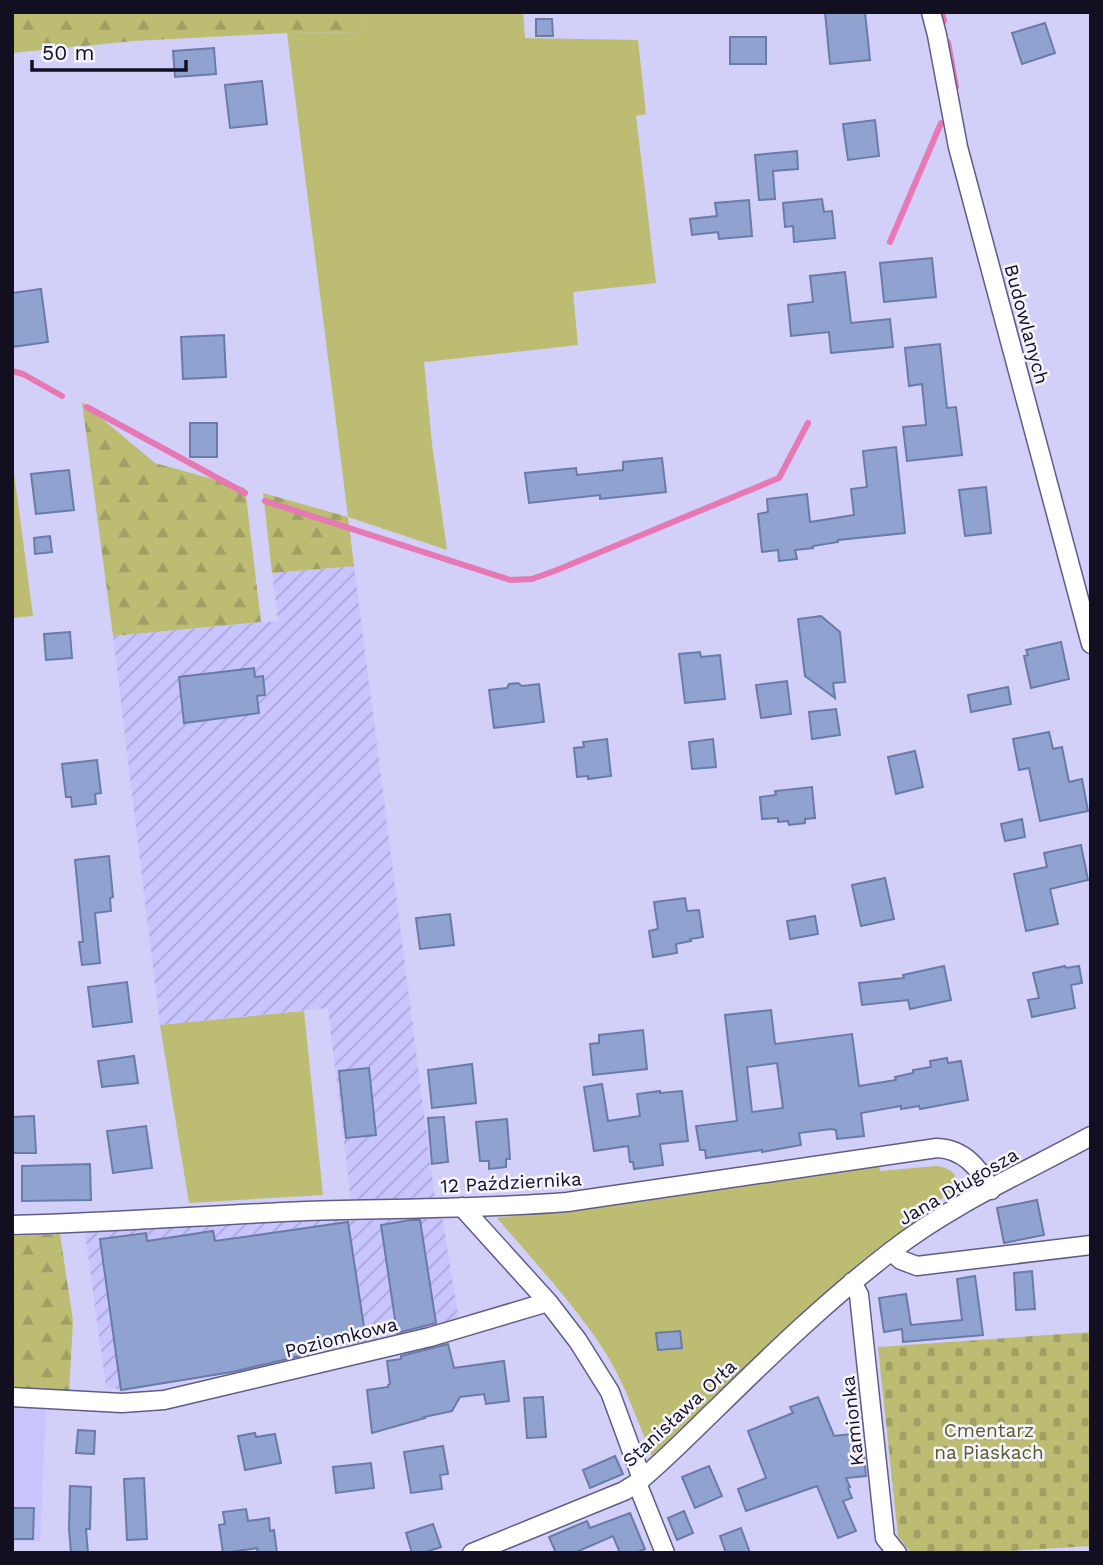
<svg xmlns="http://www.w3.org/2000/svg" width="1103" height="1565" viewBox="0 0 1103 1565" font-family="'Work Sans',sans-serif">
  <defs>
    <pattern id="industrial-furrows" width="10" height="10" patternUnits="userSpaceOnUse" patternTransform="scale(1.75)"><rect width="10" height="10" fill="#c8c4fe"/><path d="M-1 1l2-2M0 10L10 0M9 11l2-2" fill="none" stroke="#aba7d9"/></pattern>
    <pattern id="forest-firs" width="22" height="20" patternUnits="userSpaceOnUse" patternTransform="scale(1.75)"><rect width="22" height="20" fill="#bcbc73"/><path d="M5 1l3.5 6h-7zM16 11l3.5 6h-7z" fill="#a1a063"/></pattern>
    <pattern id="cemetery-stones" width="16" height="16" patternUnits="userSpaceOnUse" patternTransform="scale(1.75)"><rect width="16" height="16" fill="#bcbc73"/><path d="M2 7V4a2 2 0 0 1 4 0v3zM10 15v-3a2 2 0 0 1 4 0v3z" fill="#a1a063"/></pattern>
  </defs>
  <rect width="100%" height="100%" fill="#d2cff9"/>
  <path fill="#c8c4fe" d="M12,1406l34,1 -6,134h-28z"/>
  <path fill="url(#industrial-furrows)" d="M354,566l81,633 -84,1 -23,-192 -168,17 -47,-389 165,-15 -6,-48z
    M442,1216l18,111 -159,35 -180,28 -15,-3 -21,-154 71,-5 171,-9z"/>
  <path fill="#bcbc73" d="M366,12h157l2,26 113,2 8,74 -10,2 20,167 -83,9 5,53 -154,17 8,82 15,106 -99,-33 -61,-484 78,-1z
    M12,458l21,158 -21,2z
    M304,1011l19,184 -134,8 -29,-178z
    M879,1165l1,6 56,-5c13,1 24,8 20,23l-44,29 3,5 -76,58 -187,175c-13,-31 -24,-64 -41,-94 -29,-50 -76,-99 -114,-144z"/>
  <path fill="url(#forest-firs)" d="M12,12h354l-1,20 -78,1 -153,8 -122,12z
    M82,402l73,61 90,25 16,134 -148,14z
    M263,493l85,24 6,49 -82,7z
    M60,1234l13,87 -4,72h-57v-157z"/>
  <path fill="url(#cemetery-stones)" d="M1091,1332v214l-116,7h-64l-13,-17 -20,-189z"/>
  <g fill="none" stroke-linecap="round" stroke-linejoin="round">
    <path stroke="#e678b4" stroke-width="6" d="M942,12l2,9
      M948,42l8,45
      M890,242l51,-119
      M12,371l11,3 39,22
      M87,407l158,86
      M265,501l245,79 22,-1 25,-9 222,-92 29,-55"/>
  </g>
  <path fill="#90a2d0" stroke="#6a7ba7" stroke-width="2" fill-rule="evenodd" d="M825,12h40l5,48 -40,4z
    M536,19h16l1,17h-17z
    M1045,23l10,30 -33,11 -10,-31z
    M730,37h36v27h-36z
    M214,48l2,26 -41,3 -2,-26z
    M262,81l5,43 -37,4 -5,-43z
    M875,120l4,36 -31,4 -5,-36z
    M797,151l1,18 -25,2 2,28 -16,1 -4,-45z
    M822,199l2,13 8,-1 3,27 -41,4 -1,-16 -8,1 -2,-24z
    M749,200l3,36 -33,3 -1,-7 -26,3 -2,-16 27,-3 -2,-13z
    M932,258l4,39 -52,5 -4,-39z
    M845,272l6,51 39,-4 3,28 -62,6 -2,-21 -38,4 -3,-31 25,-3 -3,-26z
    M41,289l7,53 -36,5v-54z
    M224,335l2,42 -43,2 -2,-42z
    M940,344l7,64 9,-1 6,48 -55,6 -4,-34 23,-2 -4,-41 -13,2 -4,-38z
    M190,423h27v34h-27z
    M896,447l9,86 -67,7v2l-25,4v2l-18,2 2,9 -18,2 -1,-11 -16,2 -4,-38 10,-2 -1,-13 40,-5 3,28 44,-7 -3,-26 16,-2 -4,-36z
    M662,458l4,34 -66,7v-4l-71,8 -4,-30 51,-5 1,7 46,-5v-8z
    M69,470l5,40 -38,4 -5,-40z
    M986,487l5,46 -26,3 -6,-46z
    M50,536l2,16 -17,2 -1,-16z
    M821,616l19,16 5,50 -12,1 2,15 -30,-22 -7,-57z
    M70,632l2,26 -26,2 -2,-26z
    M1061,642l8,37 -38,9 -7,-32 4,-1 -2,-5z
    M700,652l1,5 19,-2 5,44 -40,4 -6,-49z
    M254,668l1,9 8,-1 2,19 -8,1 2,17 -75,10 -5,-46z
    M787,681l4,33 -30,4 -5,-33z
    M518,683l4,3 17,-2 5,38 -50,6 -5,-38 18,-2 2,-4z
    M1008,687l3,17 -40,8 -3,-17z
    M836,709l4,26 -28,4 -3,-27z
    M1049,732l4,17 9,-2 7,35 13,-3 6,32 -48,10 -11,-53 -10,2 -6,-31z
    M607,739l4,37 -23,3v-3l-11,1 -3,-29 10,-1 -1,-5z
    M713,739l3,28 -24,2 -3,-27z
    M915,751l8,36 -27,7 -8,-37z
    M97,760l4,33 -6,1 1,10 -24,3 -1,-10h-5l-4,-33z
    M812,787l3,31 -10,1v4l-16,2 -1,-4 -10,1v-4l-16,1 -2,-22 16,-2 -1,-4z
    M1022,819l3,18 -20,4 -4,-17z
    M1081,845l7,35 -38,9 8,35 -32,7 -12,-57 33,-7 -3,-14z
    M109,856l4,41 -3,1 1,13 -16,2 5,50 -18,2 -3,-23h4l-8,-82z
    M885,878l9,41 -33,7 -9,-41z
    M685,898l2,13 12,-1 4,27 -13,2 1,2 -15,3 1,9 -24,4 -4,-26 9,-2 -4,-27z
    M450,914l4,31 -34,4 -4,-31z
    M815,916l3,18 -28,5 -3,-18z
    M944,966l7,34 -41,9 -2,-9 -46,5 -3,-22 45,-5 -1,-3z
    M1065,966l1,2 13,-2 3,17 -11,2 4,23 -43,9 -4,-17 11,-2 -6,-25z
    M127,982l5,40 -39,5 -5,-40z
    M771,1010l4,34 77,-10 7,52 37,-6 -1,-3 18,-4v-3l18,-3 -1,-6 17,-3 1,5 13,-2 7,39 -48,9 -1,-3 -18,3v-3l-40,7 3,23 -27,3 -1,-9 -5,-1 -32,4 2,12 -39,7v-2l-56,8 -1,-8h-5l-4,-24 41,-5 -12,-106zM777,1063l6,45 -31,4 -5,-45z
    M643,1030l4,39 -54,6 -3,-31 9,-1v-8z
    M134,1056l4,27 -36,4 -4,-26z
    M472,1064l4,39 -44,5 -4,-38z
    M369,1068l7,67 -30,3 -7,-67z
    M602,1084l6,37 32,-5 -3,-22 23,-3v2l22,-2 6,50 -28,3 3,21 -29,4 -1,-7h-3l-2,-16 -34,5 -10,-64z
    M34,1116l2,37h-24v-36z
    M444,1117l4,45 -16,2 -4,-46z
    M507,1119l3,40h-4v8l-17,2v-8h-9l-4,-39z
    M146,1126l6,42 -39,5 -6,-42z
    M90,1164l1,36 -69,1v-35z
    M1037,1200l7,35 -40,8 -7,-35z
    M411,1220h9l16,103 -39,10 -16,-108z
    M348,1222l18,118 -67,12 1,4 -68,16 -111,18 -21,-151 46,-6 1,8 66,-10 2,10z
    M1032,1271l3,38 -19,1 -2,-37z
    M975,1276l8,59 -80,7 -1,-13 -18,3 -5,-34 27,-4 5,31 51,-5 -5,-41z
    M680,1331l2,17 -24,2 -2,-17z
    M448,1344l6,24 50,-7 5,40 -23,3 -2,-10 -24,3 -8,14 -28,6 1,1 -53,15 -5,-43 21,-3v-2l2,-1 -3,-23 14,-2v-3z
    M543,1397l3,40 -19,1 -3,-40z
    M818,1397l16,39 26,-3 2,23h2l2,20 -20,2 4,9 -2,1 4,10 -9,3 13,30 -18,7 -21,-52 -71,25 -8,-22 28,-11 -18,-47 45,-18 -3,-6z
    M78,1430l17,1 -1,23 -18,-1z
    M255,1433l1,4 19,-3 6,29 -36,7 -7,-34z
    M443,1446l5,28 -8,1 2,14 -31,4 -7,-41z
    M615,1456l8,18 -33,14 -7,-18z
    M371,1463l3,25 -38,5 -3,-26z
    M709,1466l13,30 -27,12 -13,-31z
    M144,1478l3,61 -20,1 -3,-61z
    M70,1486l21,1 -1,42h-4l2,24h-17l-2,-24z
    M12,1508h22l-1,31h-21z
    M246,1509l2,12 21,-3 1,13 4,-1 3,23h-19l-1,-5 -34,5 -4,-28 6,-1 -2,-12z
    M684,1511l9,22 -16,7 -9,-22z
    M630,1513l15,36 -9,4h-16l-7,-17 -39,17h-18l-7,-16 38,-16 3,7z
    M433,1524l8,23 -19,6h-10l-6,-20z
    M741,1528l9,25h-24l-6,-17z"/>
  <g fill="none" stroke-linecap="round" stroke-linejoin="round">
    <defs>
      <path id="minor" d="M931,12l6,23 21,112 133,497
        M462,1207l86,95 30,39 32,51 32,87
        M12,1225c98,-2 196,-10 294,-14 87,-3 174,-2 261,-9l370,-54c27,1 42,20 54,42
        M891,1251l10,9 16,6 174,-21
        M852,1282l7,13 26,243 12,15
        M12,1397l110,6 42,-3 266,-63 118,-35
        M637,1483l28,70
        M472,1553l152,-62 13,-8c29,-24 55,-51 82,-77 54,-53 109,-106 170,-153 61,-48 134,-80 202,-117"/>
    </defs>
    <use href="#minor" stroke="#605c88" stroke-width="21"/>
    <use href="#minor" stroke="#fff" stroke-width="18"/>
  </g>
  <g text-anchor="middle" stroke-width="5" stroke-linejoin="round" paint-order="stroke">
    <g font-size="19" fill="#110f20" stroke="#f5f4ff">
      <text transform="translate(1027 324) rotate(75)" y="7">Budowlanych</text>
      <text transform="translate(511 1182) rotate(-3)" y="7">12 Października</text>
      <text transform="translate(958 1186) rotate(-30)" y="7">Jana Długosza</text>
      <text transform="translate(341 1337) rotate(-14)" y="7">Poziomkowa</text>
      <text transform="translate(679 1413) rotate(-43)" y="7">Stanisława Orła</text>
      <text transform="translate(852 1421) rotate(-96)" y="7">Kamionka</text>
    </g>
    <g font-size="19" fill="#5b5a26" stroke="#f5f4ff">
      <text x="989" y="1437">Cmentarz<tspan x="989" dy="22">na Piaskach</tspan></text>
    </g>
  </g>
  <rect width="1103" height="1565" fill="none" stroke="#110f20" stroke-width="28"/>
  <path d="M32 60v10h154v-10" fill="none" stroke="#110f20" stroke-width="3.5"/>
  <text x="42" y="60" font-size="21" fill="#110f20" stroke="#f5f4ff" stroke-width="5" paint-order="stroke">50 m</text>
</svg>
